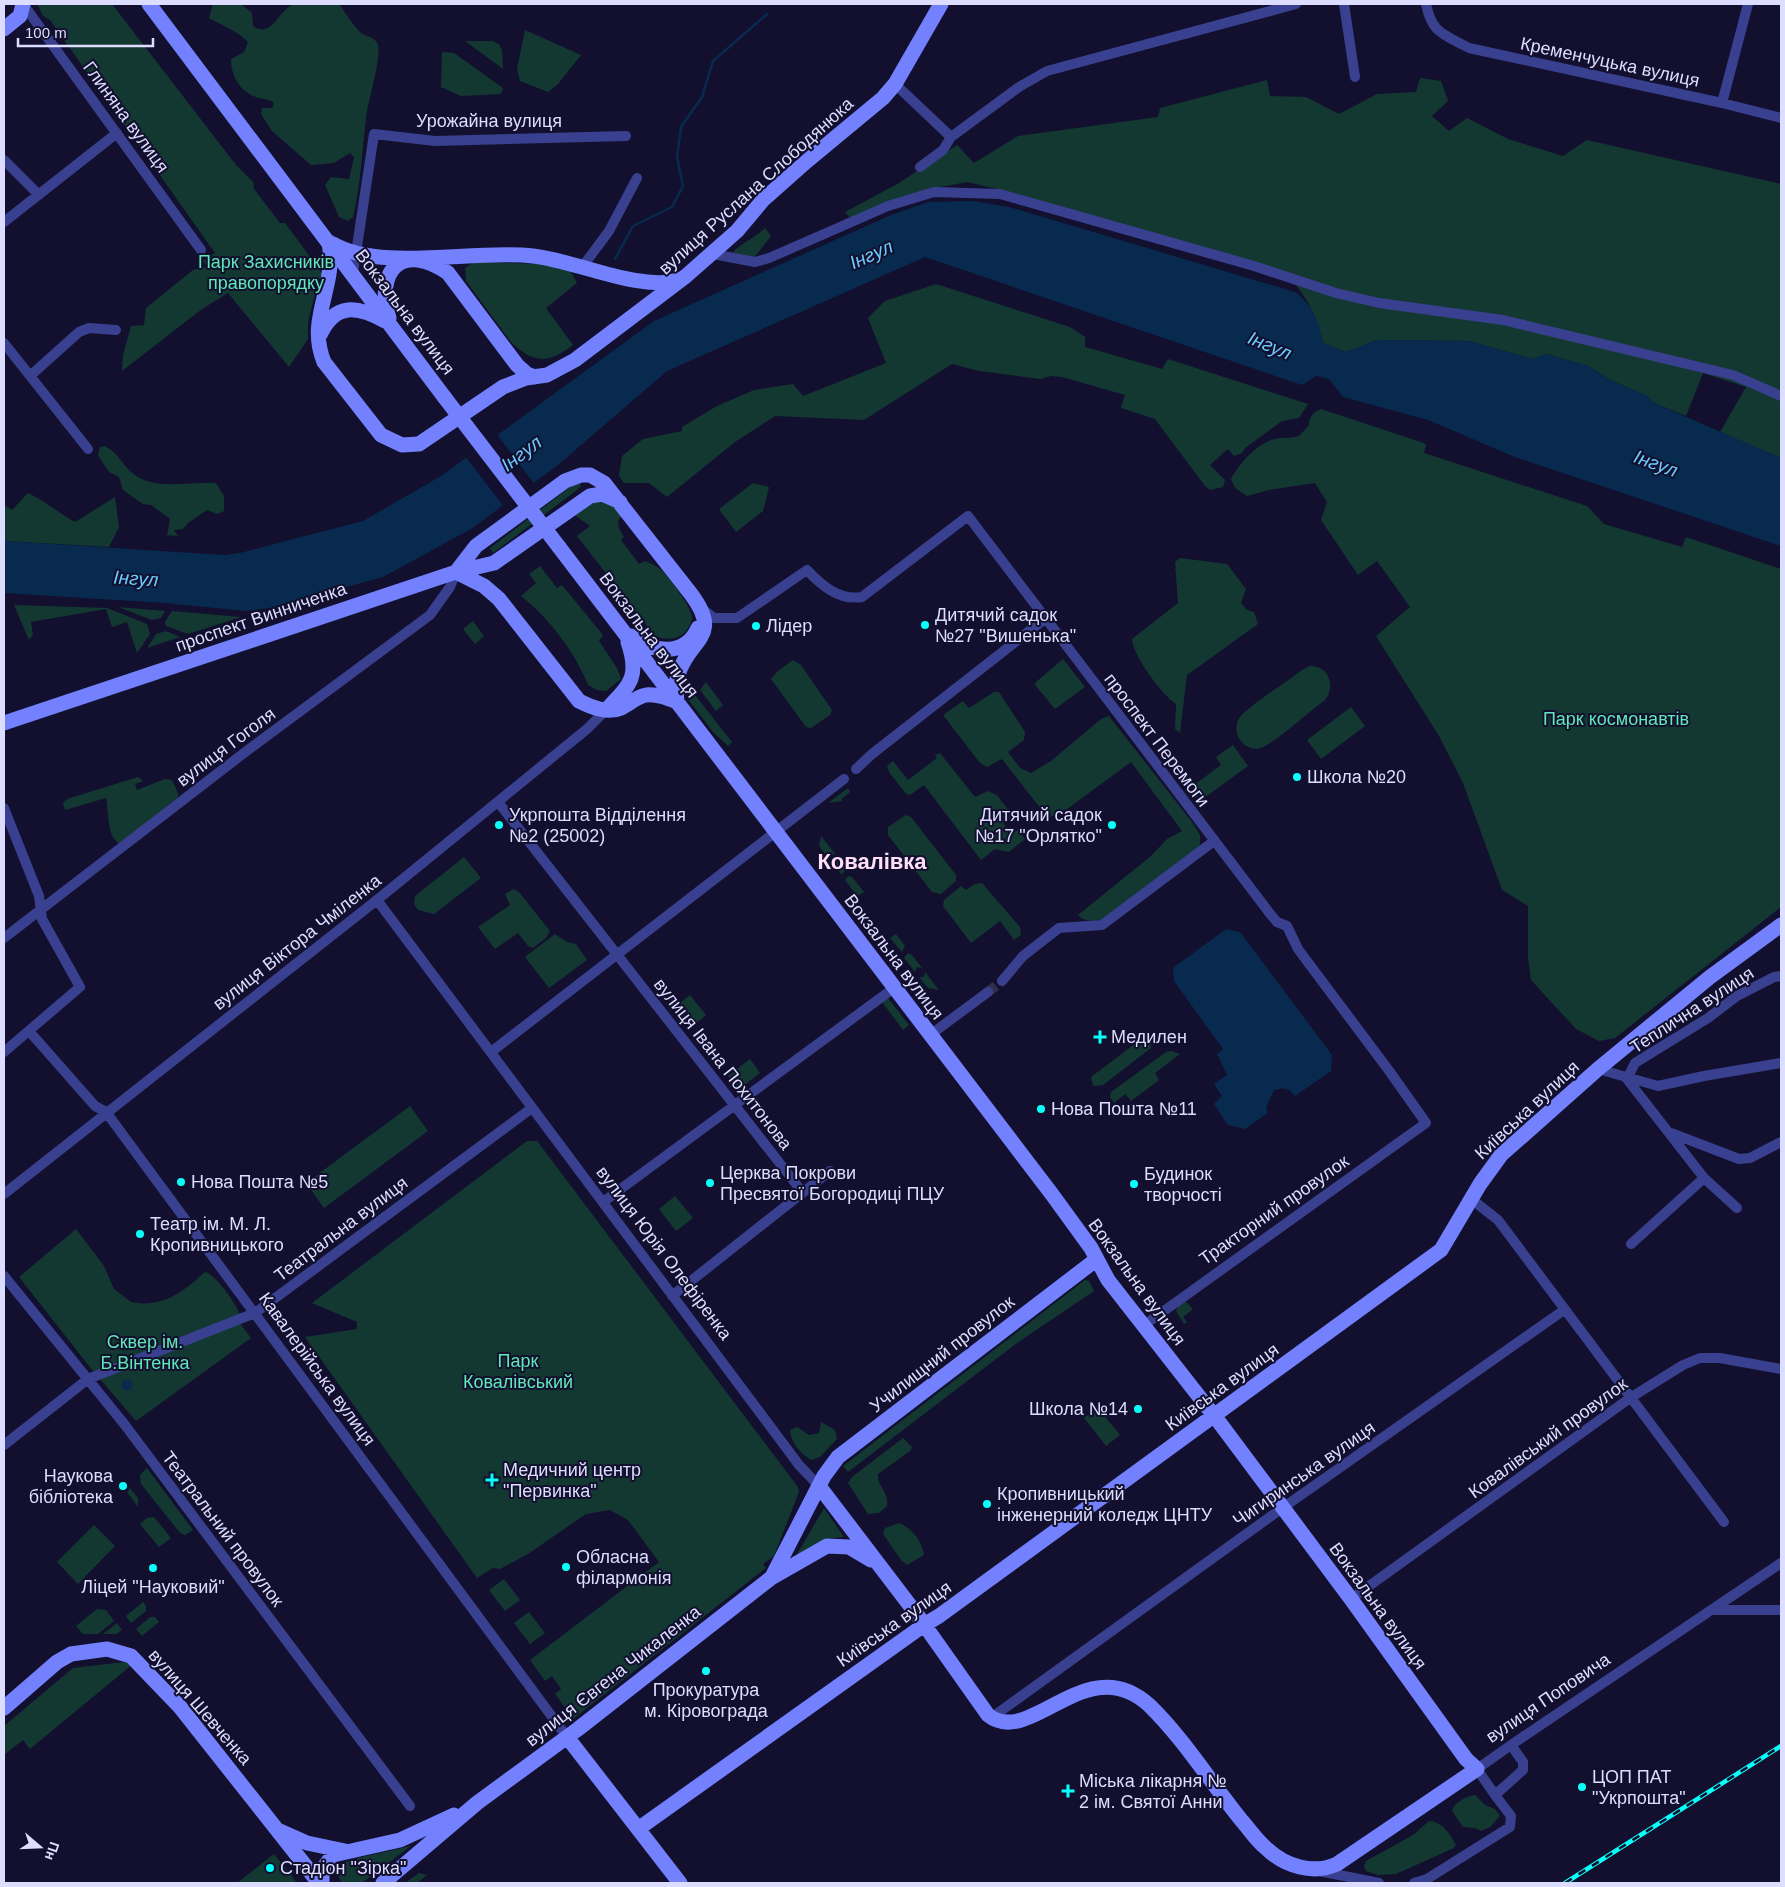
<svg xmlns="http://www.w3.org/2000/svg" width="1785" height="1887" viewBox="0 0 1785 1887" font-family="Helvetica,sans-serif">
  <rect width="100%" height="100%" fill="#12102e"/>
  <path fill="#133832" d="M37,4h75l124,161 17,17 1,7 26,34h5l38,51 -4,5 -11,43v17l-19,28 -61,-74 -26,16 -80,62 1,-16 8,-29 13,-1 2,-17 47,-38 14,-3 -4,-6 12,-8 -165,-233 -7,-4z
    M213,4h28l11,9 1,13c19,13 25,-15 39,-21 10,-4 36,-1 47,-1 7,9 13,20 21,28 6,5 15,4 18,13 3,15 -10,56 -12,73 -4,33 -5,66 -13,99l-5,4 -9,-4 -14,-32 6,-8 18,2 5,-22 -4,-4 -16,10 -23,2 -39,-34 -11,-17 1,-6h10l2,-5c-5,-4 -9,-4 -15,-5 -18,-5 -28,-21 -28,-39l13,-7 4,-10c-10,-11 -25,-16 -39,-24z
    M525,30l56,25 -23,29 -10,8 -28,-11 -3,-12z
    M465,41h27l7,3 3,6 1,19z
    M442,52l12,1 49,35 -2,6 -40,2 -20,-9z
    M1420,78l21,3 7,20 -16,15 17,15 18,-13 41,21 55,17 24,-16 194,44v274l-61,-26 26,-45 -43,-14 -17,43 -32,-13 -7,-7 -37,-16 -22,-14 -42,-12 -14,5 -63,-18 -92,-1 -31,12 -23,-9c-6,-27 -18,-51 -38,-70l-267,-79 -51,-12 -37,7 -80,29 -5,-6 54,-29 58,-38 17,18 44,-27 140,-19 2,-9 107,-28 3,16 36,1 33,17 38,-20 39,-2z
    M765,228l6,8 -18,23 -23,-4c12,-13 24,-16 35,-27z
    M474,262l65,2 31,6 7,13 -31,25 27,37c-25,19 -39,19 -62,-3l-45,-61 -1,-13z
    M936,284l134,43 15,10v10l77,22 6,-10 140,45 -9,14 -17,3 -37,27 -3,5 -8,3 -6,-7 -18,16 15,15 -2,7 -13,3 -5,-4 -50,-67 -34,-11 4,-13 -63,-18 -11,-1 -11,3 -61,-8 -27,-7 -88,56 -89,-4 -40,26 -68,55 -18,-14h-25l-5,-7 3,-20 21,-17 39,-8v-4l35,-21 37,-16 39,-6 10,12 83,-33 -18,-45 17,-17z
    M1321,409l103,34 2,2 -2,8 163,53 17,18 78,23 4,-10 95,32v338l-166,131 -16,3 -23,-12 -45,-49 -3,-22v-52l-26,-16 -39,-107 -24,-47 -63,-100 34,-29 -33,-46 -19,14 -37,-55 6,-18 -12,-19 -46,7 -22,6 -12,-8 -4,-9c8,-15 26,-36 44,-40 8,-2 15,0 24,-3l10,-11c0,-8 4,-13 12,-16z
    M105,446c15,8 18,21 30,29 22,16 57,6 81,8l8,13v15l-7,3 -10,-4 -19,13 -5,6 -9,1 4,6 -11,-1 3,-16 -19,-14 -8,-1 -20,-14 -4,-13 -10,-5 -6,-9 -5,-8 2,-8z
    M580,483l1,3 -4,4 -84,63 -3,-5 83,-63z
    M753,483l16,4 -6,24 -27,21 -17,-23z
    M28,493c17,8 31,20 47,29l40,-25 4,30 -10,20 -105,-6v-36l8,5z
    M597,501l17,4 8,11 -4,5 1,7 5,9 -3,3 18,24 6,-3c4,2 10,4 14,7 8,6 33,40 33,49 -2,20 -23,27 -38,18l-77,-99 13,-10 -17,-12z
    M1180,558l47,6 19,25 -5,14 6,7 7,2 4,12 -71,51 -7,58 -5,-4 1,-25c-14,-9 -43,-48 -44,-65l46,-36 -3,-41z
    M540,566l17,22 5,-3 41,50 -4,6 18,27 4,11 -15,12 -9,-1 -9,-5c-13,-33 -39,-67 -67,-89l15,-13 -7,-9z
    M14,605l93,3 40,16 3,10 -13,19 -10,-31 -15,5 -6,-18 -75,13 2,13 -4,5z
    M118,607l47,4 -4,7 -9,2z
    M172,611l69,6 -53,17 -22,-8 -1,-4z
    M473,621l11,15 -9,8 -12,-15z
    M166,631l14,6 -33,11 9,-14z
    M1063,659l22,28 -30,22 -20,-24 1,-3z
    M793,660l8,5 31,45 -2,5 -19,13 -5,-1 -35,-48 6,-7z
    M1310,666c19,0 26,20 15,34 -18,13 -44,38 -62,47 -18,8 -34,-15 -23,-30 11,-13 47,-35 62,-47z
    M706,682l17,23 -7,6 -16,-21z
    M994,692h5l26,40 -1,8 -16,12 12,16 11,5 20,-12 50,-42 8,-3 83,106 8,13v11l-99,74c-9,1 -17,2 -23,-5l73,-59 16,-17 15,-8 -51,-69 -64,47 -19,9 -46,-59 -15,8 -7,-4 -37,-48 20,-14 6,7z
    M692,694l3,1 37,47 -4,4 -15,-14 -26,-34z
    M1351,707l14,19 -44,33 -14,-19z
    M1233,745l15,21 -44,32 -10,-13 27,-20 -5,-8z
    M940,753l35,44 13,-6 9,4 15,20 -9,8 7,10 8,-3 7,9 -16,13 -14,-3 -14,11 -57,-75 -14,10 -4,-1 -17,-22 -2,-6 6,-5 15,19 29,-22 -2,-3z
    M138,777l5,4 -8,3 2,6 28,-11 7,1 6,13v4l-58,47c-14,-7 -11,-33 -14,-46l-41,12 -2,-7 4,-4z
    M848,788l2,4 -9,7 1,2 -14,2z
    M906,815l5,2 45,58v6l-15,13 -9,-2 -44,-57v-8z
    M821,836l15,19 -6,-1 -1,5 -10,-13z
    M464,857l17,21 -47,36 -16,-4 -4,-6 1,-8z
    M838,858l8,11 -4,6 -11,-13 6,1z
    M848,876l4,1 12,15 -7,4 -12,-16z
    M982,883l38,44 1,8 -7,5 -14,-19 -29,22 -28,-37 1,-6 17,-14 5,4 9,-6z
    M514,889l5,3 31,39 -4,7 -13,10 -5,-2 -10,-13 -23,16 -17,-22 32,-22 -5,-11z
    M555,934l12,8 9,2 11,16 -38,28 -24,-31z
    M896,934l9,12 -3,6 -12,-14z
    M908,953l4,2 10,13 -5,-1 -2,5 -11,-14z
    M925,972l14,18 -11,-2 -9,-11h5z
    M690,995l16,20 -15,13 -16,-21z
    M888,998l21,27 -6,5 -21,-28z
    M1144,1037l7,6v5l-48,37 -10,1 -2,-9z
    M1171,1051l9,3 -25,19 4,7 -28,21 -6,-7 -11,9 -4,-6 1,-5 55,-40z
    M750,1059l10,14 -22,17 -10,-14z
    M410,1106l18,25 -104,77 -18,-25z
    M527,1141h10l261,346 1,5 -25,64 -11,8 3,4 -193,151 -18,-25 6,-5 -9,-13 -7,5 -15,-21 129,-98 -31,-42 -18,-10 -24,4 -58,40 -28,15 -7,-1 -16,10 -172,-241 52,-8v-7l-45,-19z
    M675,1196l18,22 -17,13 -17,-22z
    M76,1229l28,37 10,23 17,13c26,5 43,-4 64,-21 4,-3 6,-7 11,-9 10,4 30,31 33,41l-3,5 15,20 -115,83 -47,-55 -70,-89z
    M1085,1280l4,1 5,10 -77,52 -169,129 -5,-6z
    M1186,1302l7,7 -10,8 4,5 -3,2 -8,-13 4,-8z
    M1098,1408l22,27 -14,11 -22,-28z
    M821,1422l14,8 2,9 -17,18 -9,3c-11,-7 -20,-17 -21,-30l7,-3 12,8 10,-2z
    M903,1438l9,9 -2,4 -32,23c-1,13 11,17 9,32l-8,7 -11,1 -20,-31 4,-6z
    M147,1468l46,62 -8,5 -5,-2 -39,-49 -1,-9z
    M130,1488l8,10v9l-11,-15z
    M824,1508l20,29 -19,2 -29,17z
    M154,1517l17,21 -12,9 -19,-23 7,-6z
    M899,1523c13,5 23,18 25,32l-17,10 -6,-5 -18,-26 2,-6z
    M94,1525l21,21 -37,38 -21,-22z
    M504,1579l16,21 -15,11 -16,-21z
    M143,1602l3,4v5l-15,12 -5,-7z
    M97,1609l9,1 8,11 -16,13h-15l-7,-8z
    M529,1612l16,21 -15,11 -16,-21z
    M150,1617h5l4,5 -17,14 -6,-7z
    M117,1623l5,7 -6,4h-13z
    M124,1662l9,2 -103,85 -7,-9 -19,15v-29l69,-58z
    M1475,1795l10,10 10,4 5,7 -10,11 -9,4 -6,-3 -12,-1 -11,-16c2,-9 15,-15 23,-16z
    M1429,1821c14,1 21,13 27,24l-2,3 -58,26 -18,1 -12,-4 -2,-5 2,-5 47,-26z
    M412,1845l-50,38h-20c-5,-6 -6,-15 2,-20 9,-6 52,-12 68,-18z
    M274,1854l23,29h-60z
    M419,1873l8,2 -10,8h-12z"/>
  <path fill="#082a4f" d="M972,201l37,6 286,85c18,13 24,31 28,51l23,9 31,-12 92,1 63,18 14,-5 42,12 22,14 37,16 7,7 127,55v88l-266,-89 -87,-37 -85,-23 -14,-18 -13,-3 -14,9 -377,-128 -258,114 -109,94 -87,64 -88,48 -114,31 -23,3 -81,-8 -161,-10v-52l220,14 16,-2 123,-32 78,-45 213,-155 237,-106 37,-13z
    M1226,929l14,3 92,123 -1,16 -36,25c-6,-8 -11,-9 -21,-6l-8,17 2,6 -23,16 -17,-4 -14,-21 8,-8 -8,-12 13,-9 -10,-21 6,-5 -49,-68 -1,-13z
    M121.5 1385a5.5 5.5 0 1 1 11 0a5.5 5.5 0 1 1-11 0Z"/>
  <path fill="#12102e" d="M496,433l39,52 -30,23 -40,-52z"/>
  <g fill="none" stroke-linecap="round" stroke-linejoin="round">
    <path stroke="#082a4f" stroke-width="2.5" d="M615,259l18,-33 39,-19 11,-21 -6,-29 4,-30 21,-30 11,-36 54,-47"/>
    <path stroke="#302f4d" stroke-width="10" stroke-dasharray="10 5" stroke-linecap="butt" d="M988,992l14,-11"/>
    <path stroke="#39408f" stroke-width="10" d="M23,4l178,246
      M1344,4l11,73
      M1426,4c6,30 18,30 43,44l253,55 59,15
      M895,84l56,53
      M1722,103l26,-99
      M4,160l35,35
      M920,167l23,-17 8,-13 68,-50 28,-16 249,-67
      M4,222l113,-89
      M713,254l42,8 14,-4 119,-52 46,-14 66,2 254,72 82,27 43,10 124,17 230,55 48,21
      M583,266l26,-35 28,-53
      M353,273l21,-139 61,7 191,-5
      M4,343l84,106
      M30,376l49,-44 10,-4 27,2
      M701,608l13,10h23l70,-48c14,15 32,31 55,27l106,-81 303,399 6,7 10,4 11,23 92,123 36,51 -283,203
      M856,769l16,-15 174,-136
      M498,802l305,391
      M4,808l35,88 3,23 38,68 -76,65
      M377,900l422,565 20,21
      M4,938l240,-185 186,-138 20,-28 6,-15
      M1002,981l21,-25 36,-28 43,-3 112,-84
      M29,1031l66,75 11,6 461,625
      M930,1035l58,-43
      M491,1052l353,-273
      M1598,1069l60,17 46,-10 77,-13
      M1671,1133l68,26 11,-1 31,-16
      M4,1194l373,-294 210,-171 19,-19
      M1470,1198l28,22 226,302
      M603,1202l291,-214
      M1737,1208l-33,-30 -77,-99 8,-16 73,-45 29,-22 37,-19 7,-1
      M1631,1244l73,-66
      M4,1276l121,149 285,381
      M672,1296l158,-125
      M4,1445l84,-66 167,-66 277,-205
      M1351,1599l279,-201 53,-33 17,-7h20l61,11
      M1712,1610h69
      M991,1718l283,-204 290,-204
      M1511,1745l12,17v8l-28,25 -18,-26 34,-24 270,-182
      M1319,1871l60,12
      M1414,1883l13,-4 83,-52 1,-11 -16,-21"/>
    <path stroke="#7481ff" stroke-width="15" d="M149,4l296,394
      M4,29l16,-13 3,-12
      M329,242c8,45 -23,77 -5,120l57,73 21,10 17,-1 84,-57 23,-9 21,-3 28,-15 111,-84 51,-45 26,-31 44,-39 76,-63 12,-14 46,-80
      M333,244c48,28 141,5 200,12 41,4 107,36 145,24
      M389,318c-14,-49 14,-76 59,-45l69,92 10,9 8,3
      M320,335c15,-33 38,-29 65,-14
      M559,547l492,646 40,55 17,32 111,142 132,177 115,160 11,10 -140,95c-24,11 -52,2 -70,-15 -10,-8 -17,-19 -25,-28 -31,-38 -58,-82 -93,-116 -63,-57 -119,44 -161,10l-70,-99 -99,-130
      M456,572l20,-26 89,-65 16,-6h9l14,8 87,111c33,44 -3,45 -13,81 -3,9 -2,18 -1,27
      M456,572l28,14 15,13 80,102c12,6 28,13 42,7 9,-4 15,-11 25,-13 11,-1 21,3 31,7
      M631,636c21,16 54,22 67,-8
      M607,709c23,-24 33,-32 21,-67
      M4,723l452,-151 38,-9 96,-67 12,-2 18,8
      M773,1575l51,-99 14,-19 259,-198
      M4,1708l53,-46 14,-8 36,-5 24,7 49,51 139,176
      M567,1737l113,146
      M638,1829l286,-204 15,-9 502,-366 39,-66 21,-29 97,-86 112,-92 71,-52
      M280,1831l27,12 38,8
      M322,1883v-13l11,-15 67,-15 54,-25
      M383,1883l94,-80 101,-74 193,-151 56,-32 22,1 22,13"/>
    <defs>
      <path id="rail" d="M1565,1883l216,-137"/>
    </defs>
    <use href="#rail" stroke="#09fffa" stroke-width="4.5"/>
    <use href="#rail" stroke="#12102e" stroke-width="2.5" stroke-dasharray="8" stroke-linecap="butt"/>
    <path stroke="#7481ff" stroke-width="15" d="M445,398l114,149"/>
  </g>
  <g fill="#09fffa" stroke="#12102e" stroke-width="2">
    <circle cx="925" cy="625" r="5"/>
    <circle cx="756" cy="626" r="5"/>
    <circle cx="1297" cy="777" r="5"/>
    <circle cx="499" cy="825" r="5"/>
    <circle cx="1112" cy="825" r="5"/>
    <path d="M1097.5 1029.5h5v5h5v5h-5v5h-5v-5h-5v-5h5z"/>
    <circle cx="1041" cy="1109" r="5"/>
    <circle cx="181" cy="1182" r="5"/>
    <circle cx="710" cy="1183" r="5"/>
    <circle cx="1134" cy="1184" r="5"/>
    <circle cx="140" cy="1234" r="5"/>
    <circle cx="1138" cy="1409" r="5"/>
    <path d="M489.5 1472.5h5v5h5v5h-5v5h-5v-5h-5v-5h5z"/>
    <circle cx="123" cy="1486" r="5"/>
    <circle cx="987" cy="1504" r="5"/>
    <circle cx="566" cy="1567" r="5"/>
    <circle cx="153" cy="1568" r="5"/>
    <circle cx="706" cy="1671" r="5"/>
    <circle cx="1582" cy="1787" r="5"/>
    <path d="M1065.5 1783.5h5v5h5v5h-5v5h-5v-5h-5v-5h5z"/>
    <circle cx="270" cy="1868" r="5"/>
  </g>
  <g text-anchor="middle" stroke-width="4" stroke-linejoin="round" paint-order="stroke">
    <g font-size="18" fill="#ddf" stroke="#12102e">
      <text transform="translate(1610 62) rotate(12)" y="6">Кременчуцька вулиця</text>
      <text transform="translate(126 117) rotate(54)" y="6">Глиняна вулиця</text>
      <text x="489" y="127">Урожайна вулиця</text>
      <text transform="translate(756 186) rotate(-42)" y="6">вулиця Руслана Слободянюка</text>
      <text transform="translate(405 312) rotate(53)" y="6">Вокзальна вулиця</text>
      <text transform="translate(261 617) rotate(-19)" y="6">проспект Винниченка</text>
      <text transform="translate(649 635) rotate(53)" y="6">Вокзальна вулиця</text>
      <text transform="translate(1157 740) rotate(53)" y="6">проспект Перемоги</text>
      <text transform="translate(226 747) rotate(-37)" y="6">вулиця Гоголя</text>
      <text transform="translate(297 942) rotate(-38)" y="6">вулиця Віктора Чміленка</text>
      <text transform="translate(894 957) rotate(53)" y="6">Вокзальна вулиця</text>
      <text transform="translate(1692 1010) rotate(-33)" y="6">Теплична вулиця</text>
      <text transform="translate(723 1064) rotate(52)" y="6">вулиця Івана Похитонова</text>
      <text transform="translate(1527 1110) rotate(-43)" y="6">Київська вулиця</text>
      <text transform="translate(1274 1210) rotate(-35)" y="6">Тракторний провулок</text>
      <text transform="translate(341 1229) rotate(-37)" y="6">Театральна вулиця</text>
      <text transform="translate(664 1253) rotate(53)" y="6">вулиця Юрія Олефіренка</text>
      <text transform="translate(1137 1282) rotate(54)" y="6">Вокзальна вулиця</text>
      <text transform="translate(942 1354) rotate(-38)" y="6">Училищний провулок</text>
      <text transform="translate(317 1369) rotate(54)" y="6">Кавалерійська вулиця</text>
      <text transform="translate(1222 1387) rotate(-36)" y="6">Київська вулиця</text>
      <text transform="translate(1548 1438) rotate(-36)" y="6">Ковалівський провулок</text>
      <text transform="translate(1304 1474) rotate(-35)" y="6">Чигиринська вулиця</text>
      <text transform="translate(223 1529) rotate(53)" y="6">Театральний провулок</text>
      <text transform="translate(1378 1606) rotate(54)" y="6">Вокзальна вулиця</text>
      <text transform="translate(894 1624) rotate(-35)" y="6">Київська вулиця</text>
      <text transform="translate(613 1676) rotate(-38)" y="6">вулиця Євгена Чикаленка</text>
      <text transform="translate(1548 1698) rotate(-34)" y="6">вулиця Поповича</text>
      <text transform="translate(200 1707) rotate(49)" y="6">вулиця Шевченка</text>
    </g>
    <g font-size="18" fill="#60e8b6" stroke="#12102e">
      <text x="266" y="268">Парк Захисників<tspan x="266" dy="21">правопорядку</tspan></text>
      <text x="1616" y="725">Парк космонавтів</text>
      <text x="145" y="1348">Сквер ім.<tspan x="145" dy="21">Б.Вінтенка</tspan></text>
      <text x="518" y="1367">Парк<tspan x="518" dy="21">Ковалівський</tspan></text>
    </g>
    <g font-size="18" fill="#ddf" stroke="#12102e" text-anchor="start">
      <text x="935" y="621">Дитячий садок<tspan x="935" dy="21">№27 "Вишенька"</tspan></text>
      <text x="766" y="632">Лідер</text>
      <text x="1307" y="783">Школа №20</text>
      <text x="509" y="821">Укрпошта Відділення<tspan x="509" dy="21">№2 (25002)</tspan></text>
      <text x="1102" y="821" text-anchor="end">Дитячий садок<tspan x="1102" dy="21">№17 "Орлятко"</tspan></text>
      <text x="1111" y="1043">Медилен</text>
      <text x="1051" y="1115">Нова Пошта №11</text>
      <text x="720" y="1179">Церква Покрови<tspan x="720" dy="21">Пресвятої Богородиці ПЦУ</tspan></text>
      <text x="1144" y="1180">Будинок<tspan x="1144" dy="21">творчості</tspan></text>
      <text x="191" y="1188">Нова Пошта №5</text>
      <text x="150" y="1230">Театр ім. М. Л.<tspan x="150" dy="21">Кропивницького</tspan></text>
      <text x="1128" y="1415" text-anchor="end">Школа №14</text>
      <text x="503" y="1476">Медичний центр<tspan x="503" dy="21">"Первинка"</tspan></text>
      <text x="113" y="1482" text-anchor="end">Наукова<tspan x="113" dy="21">бібліотека</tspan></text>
      <text x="997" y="1500">Кропивницький<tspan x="997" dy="21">інженерний коледж ЦНТУ</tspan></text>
      <text x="576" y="1563">Обласна<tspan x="576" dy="21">філармонія</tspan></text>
      <text x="153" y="1593" text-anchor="middle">Ліцей "Науковий"</text>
      <text x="706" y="1696" text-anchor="middle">Прокуратура<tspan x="706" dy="21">м. Кіровограда</tspan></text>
      <text x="1592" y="1783">ЦОП ПАТ<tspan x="1592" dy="21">"Укрпошта"</tspan></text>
      <text x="1079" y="1787">Міська лікарня №<tspan x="1079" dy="21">2 ім. Святої Анни</tspan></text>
      <text x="280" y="1874">Стадіон "Зірка"</text>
    </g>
    <g font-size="19" font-style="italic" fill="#6bccff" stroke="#12102e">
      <text transform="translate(871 254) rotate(-24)" y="7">Інгул</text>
      <text transform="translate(1270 345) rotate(23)" y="7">Інгул</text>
      <text transform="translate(521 453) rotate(-37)" y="7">Інгул</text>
      <text transform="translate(1656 463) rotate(20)" y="7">Інгул</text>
      <text transform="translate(136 578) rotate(4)" y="7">Інгул</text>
    </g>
    <g font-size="22" font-weight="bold" fill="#ffdff7" stroke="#12102e">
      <text x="872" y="869">Ковалівка</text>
    </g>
  </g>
  <rect width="1785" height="1887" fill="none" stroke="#ddddff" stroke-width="10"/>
  <g transform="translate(40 1847) rotate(109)" stroke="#12102e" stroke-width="4" paint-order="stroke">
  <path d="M0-4L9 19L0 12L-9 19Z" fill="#ddddff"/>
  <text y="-8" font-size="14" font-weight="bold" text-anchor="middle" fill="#ddddff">Пн</text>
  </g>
  <path d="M18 38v8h135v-8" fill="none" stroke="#ddddff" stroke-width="2.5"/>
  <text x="25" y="38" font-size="15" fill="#ddddff" stroke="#12102e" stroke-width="4" paint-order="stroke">100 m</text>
</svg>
